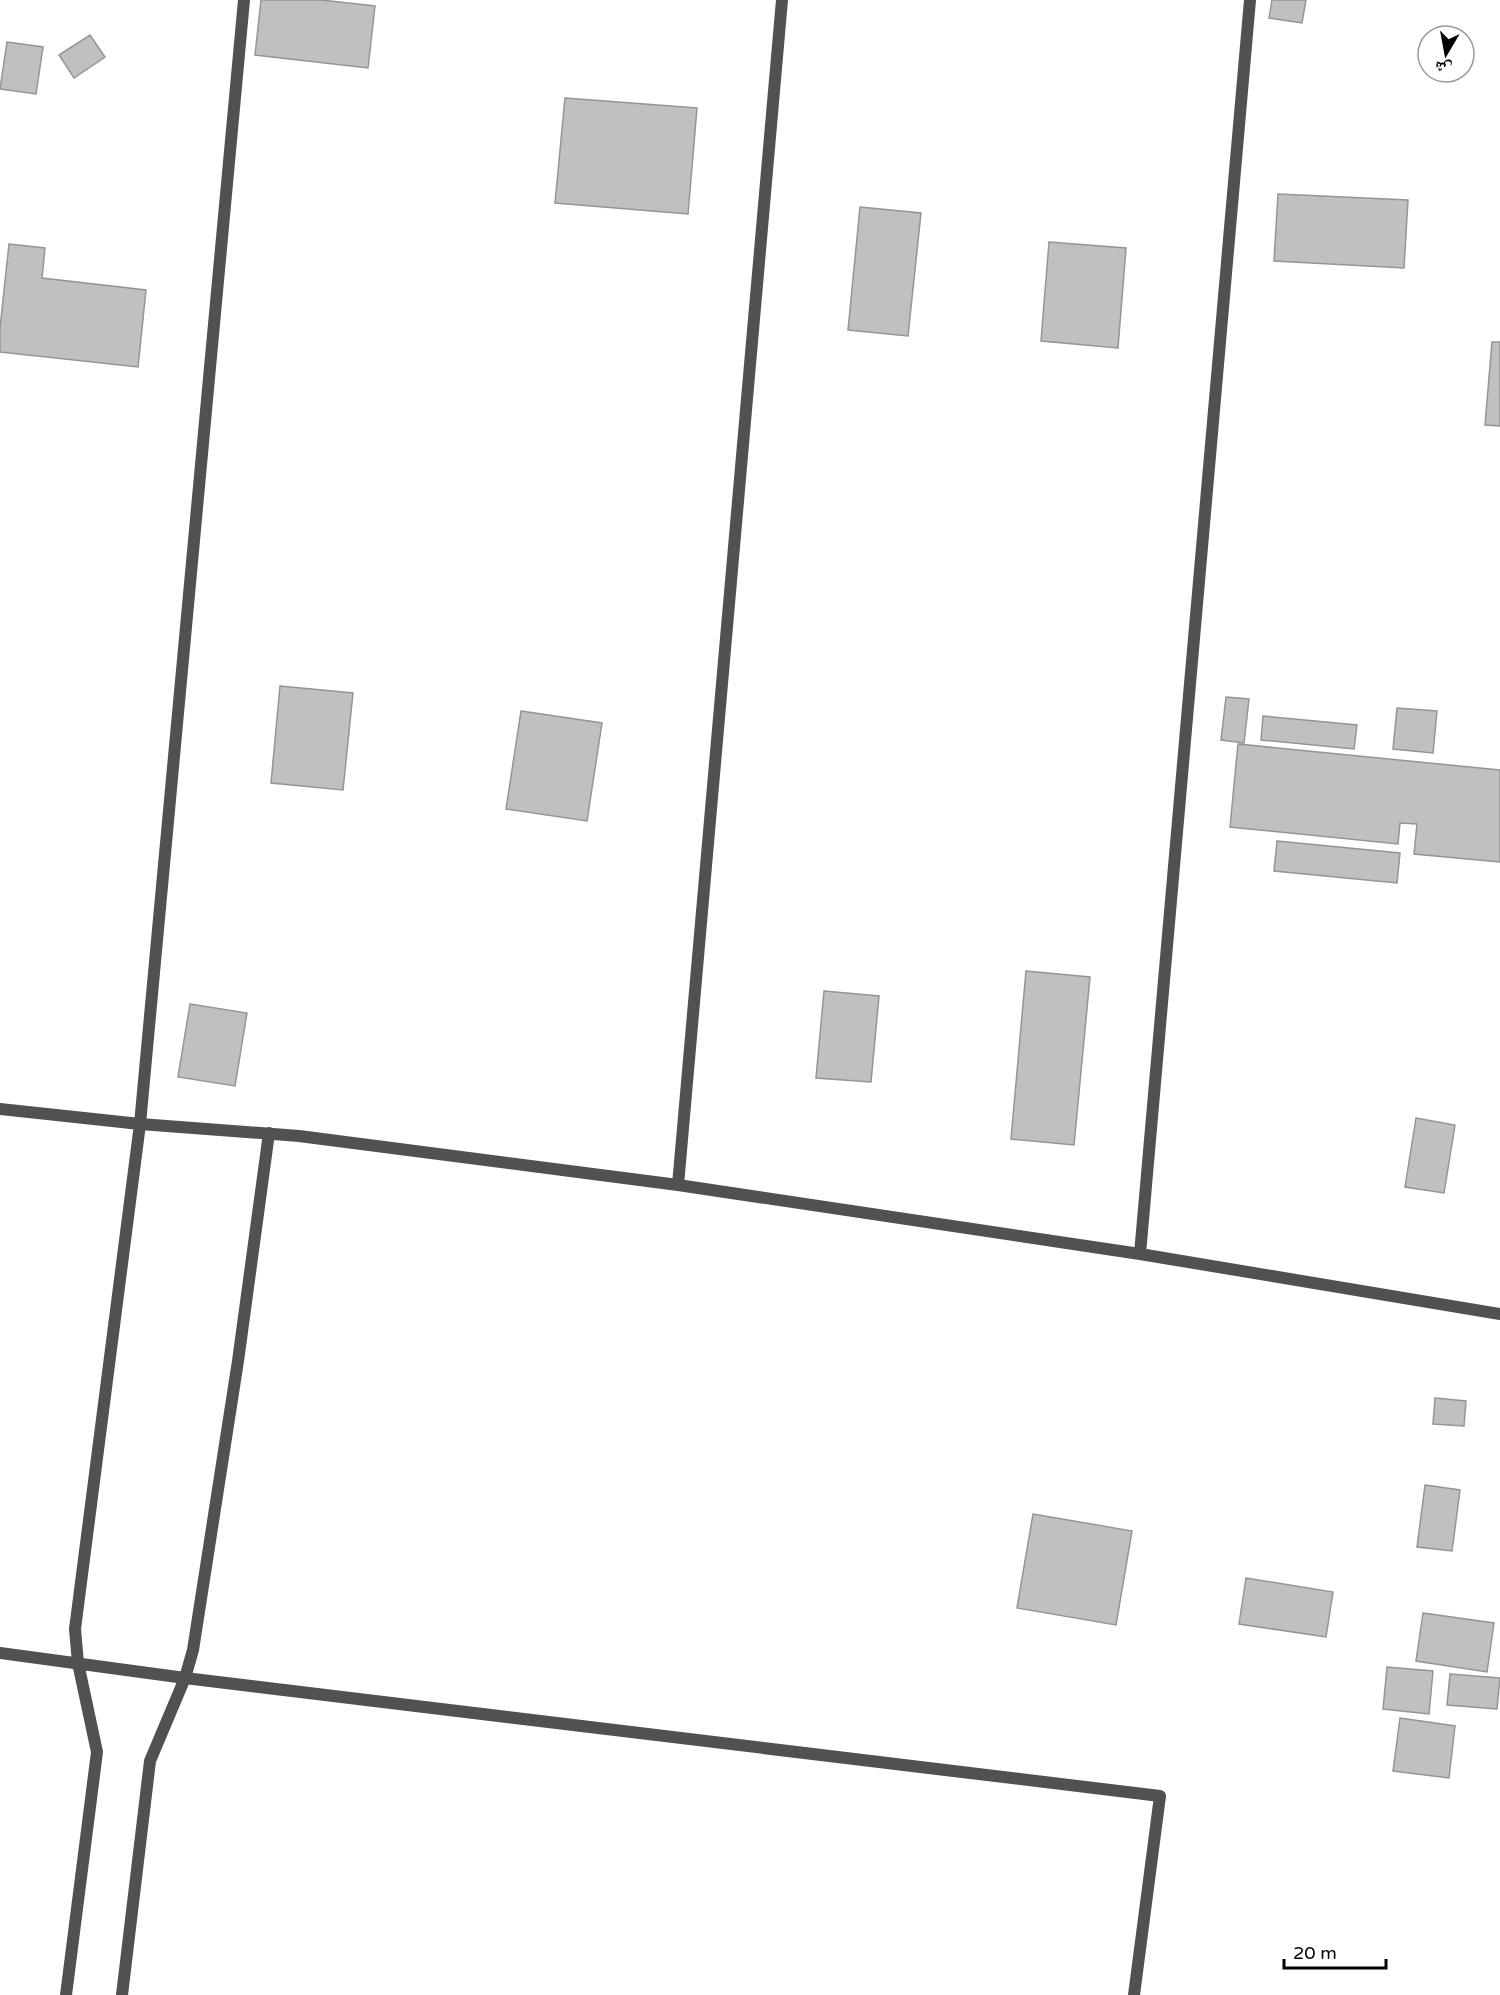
<svg xmlns="http://www.w3.org/2000/svg" width="1500" height="1995" viewBox="0 0 1500 1995" font-family="'Varela Round','Noto Naskh Arabic',sans-serif">
  <rect width="100%" height="100%" fill="#fff"/>
  <path fill="#c0c0c0" stroke="#959595" stroke-width="1.5" d="M261,0h60l54,6 -7,62 -113,-13z
    M1272,0h34l-4,23 -33,-5z
    M90,35l15,22 -31,21 -15,-23z
    M7,42l36,5 -7,47 -36,-5z
    M565,98l132,10 -9,106 -133,-11z
    M1278,194l130,6 -4,68 -130,-7z
    M860,207l61,6 -13,123 -60,-6z
    M1049,242l77,6 -8,100 -77,-7z
    M9,244l36,4 -3,30 104,12 -8,77 -138,-15v-24z
    M1492,342h8v84l-15,-1z
    M280,686l73,7 -10,97 -72,-7z
    M1226,697l23,2 -5,44 -23,-3z
    M1397,708l40,3 -4,42 -40,-4z
    M521,711l81,12 -15,98 -81,-12z
    M1263,716l94,9 -3,24 -93,-9z
    M1238,744l262,26v92l-86,-8 3,-30 -17,-1 -2,21 -168,-17z
    M1277,841l123,12 -3,30 -123,-12z
    M1026,971l64,6 -16,168 -63,-6z
    M824,991l55,5 -8,86 -55,-4z
    M190,1004l57,9 -12,73 -57,-9z
    M1416,1118l39,7 -11,68 -39,-6z
    M1435,1398l31,3 -2,25 -31,-2z
    M1425,1485l35,5 -8,61 -35,-4z
    M1033,1514l99,17 -16,94 -99,-17z
    M1246,1578l87,14 -7,45 -87,-13z
    M1423,1613l71,10 -7,49 -71,-11z
    M1387,1667l46,4 -4,43 -46,-5z
    M1450,1674l50,4 -3,31 -50,-4z
    M1400,1718l55,8 -6,52 -56,-7z"/>
  <g fill="none" stroke-linecap="round" stroke-linejoin="round">
    <path stroke="#515151" stroke-width="12" d="M0,1109l140,15 159,12 379,49 462,69 360,60
      M678,1185l104,-1185
      M1140,1254l110,-1254
      M0,1653l185,25 975,118 -26,199
      M66,1995l31,-243 -19,-89 -3,-34 65,-505 104,-1124
      M122,1995l28,-234 35,-83 8,-28 45,-289 31,-228"/>
  </g>
  <g transform="translate(1446 54) rotate(190)"><circle r="28" fill="#ffffff" stroke="#999999" stroke-width="1.5"/>
  <path d="M0-4.5L10 22L0 15L-10 22Z" fill="#000000"/>
  <text y="-9" font-size="16" font-weight="bold" text-anchor="middle" fill="#000000">ش</text>
  </g>
  <path d="M1284 1959v9h102v-9" fill="none" stroke="#000000" stroke-width="3"/>
  <text x="1293" y="1959" font-size="18" fill="#000000" stroke="#ffffff" stroke-width="4.5" paint-order="stroke">20 m</text>
</svg>
